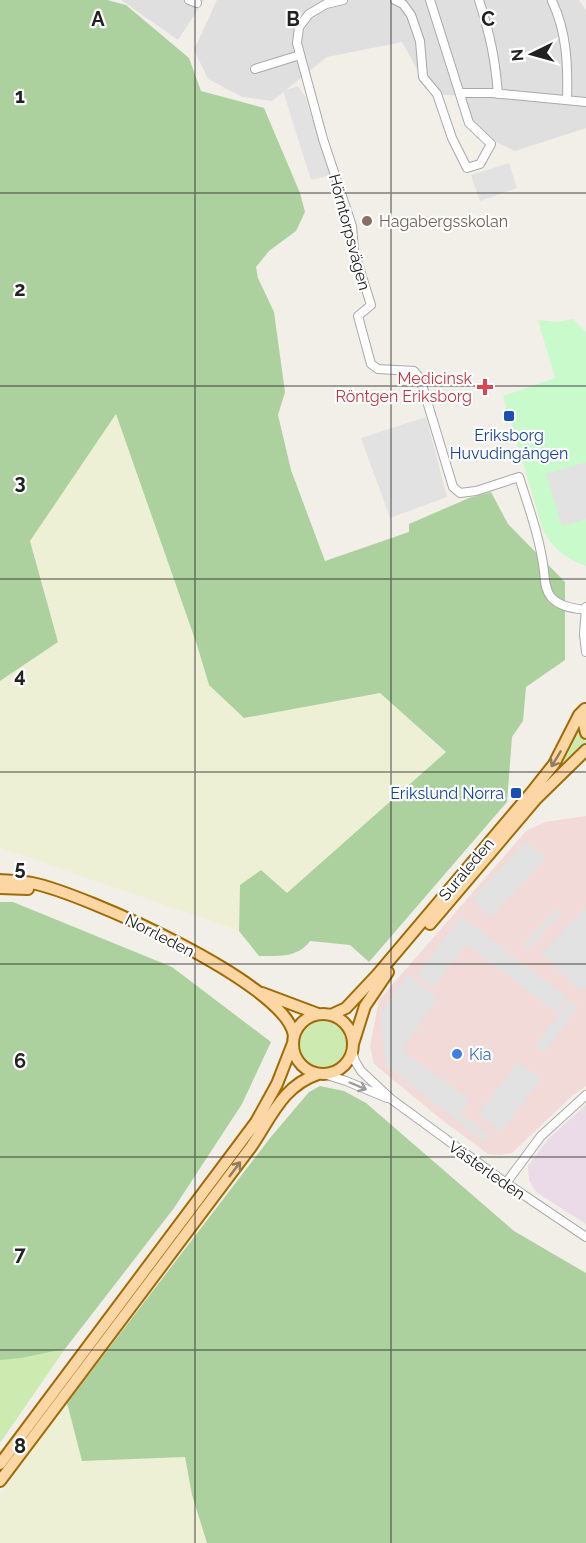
<svg xmlns="http://www.w3.org/2000/svg" width="586" height="1543" viewBox="0 0 586 1543" font-family="Raleway,sans-serif">
  <rect width="100%" height="100%" fill="#f2efe9"/>
  <path fill="#e0dfdf" d="M121,0h83l-26,40z
    M217,0h362l7,10v118l-71,23 -27,-13 -18,-19 -7,-23 -32,-2 -29,-52 -75,15 -55,44 -30,-4 -34,-18 -14,-29z"/>
  <path fill="#f2dad9" d="M586,816v270l-14,10 -60,57 -12,2 -12,-1 -46,-34 -68,-56 -4,-18 9,-46 147,-169 19,-9z"/>
  <path fill="#ebdbe8" d="M586,1105v119l-50,-32 -7,-12 -1,-14 21,-28z"/>
  <path fill="#eef0d5" d="M116,413l81,232 12,40 35,33 136,-26 66,61 -159,141 -47,-9 -1,46 -239,-83v-167l58,-39 -28,-101z
    M67,1403l15,58 103,-4 7,38 15,48h-207v-48z"/>
  <path fill="#cdebb0" d="M578,725l8,18 -25,21 -1,-1z
    M300 1044a23 23 0 1 1 46 0a23 23 0 1 1-46 0Z
    M65,1349l-65,94v-84l22,-1z"/>
  <path fill="#add19e" d="M0,0h107l19,5 63,53 12,33 63,17 36,85 5,19 -9,19 -27,20 -13,16 2,11 16,34 11,80 -7,23 13,55 34,91 84,-29v-8l60,-26 22,-6 17,32 57,58v78l-39,27 -3,34 -11,16 -5,65 -138,160 -19,-17 -40,-4c-12,17 -32,15 -51,15l-20,-25 1,-46 21,-15 26,23 159,-141 -66,-59 -136,25 -35,-33 -12,-40 -81,-231 -86,127 28,101 -58,39z
    M0,902h13l159,65 99,75 -29,62 -68,104 -109,141 -43,9 -22,2z
    M320,1086l24,5 22,12 148,128 72,42v270h-379l-15,-48 -7,-38 -103,4 -15,-58 203,-265 39,-46z"/>
  <path fill="#c8facc" d="M573,319l13,13v234c-20,-7 -33,-17 -43,-36l-40,-134 52,-18 -17,-58 19,2z"/>
  <path fill="#e2e2e2" d="M298,86l7,10 25,79 -19,5 -28,-89z
    M509,163l8,25 -37,13 -9,-26z
    M426,417l21,80 -57,21 -29,-80z
    M586,462v57l-24,7 -16,-52z
    M526,841l20,18 -55,58 -19,-18z
    M586,906v80l-6,5 -38,-37z
    M557,909l5,4 -34,36 -5,-5z
    M461,916l107,82 -11,15 -91,-69 -33,43 -16,-12z
    M408,974l30,24 -36,52 68,50 -9,14 27,20 -4,8 -99,-77 -4,-54z
    M570,1000l9,7 -35,45 -9,-6z
    M518,1062l23,17 -40,53 -23,-18z"/>
  <g fill="none" stroke-linecap="round" stroke-linejoin="round">
    <defs>
      <path id="minor" d="M189,0l8,3
        M343,0l-17,4 -17,10 -10,13 -2,16 26,96 29,87 2,25 17,54 -13,11 13,48 7,5 36,2 6,7 33,109 7,6 16,-2 43,-14c10,31 21,61 25,94 1,9 1,19 7,26 9,10 22,11 34,13
        M395,0l8,4 8,11 9,26 3,36 14,17 15,44 15,30 13,-4 11,-20 -22,-21 -39,-123
        M479,0c11,35 16,57 19,94
        M552,1c15,31 16,65 15,99
        M255,69l45,-14
        M460,93h32l94,9
        M586,607l-2,27 2,18
        M352,1051l3,10 6,10 30,28 115,84 80,54
        M324,1074l22,7 41,17
        M506,1183l35,-47 45,-41"/>
      <path id="major" d="M585,710l-2,10 3,13
        M0,880c10,1 22,1 32,3 50,10 256,101 262,153
        M0,888l28,1
        M430,924l106,-125 50,-49
        M262,993l56,21
        M293 1044a30 30 0 1 1 60 0a30 30 0 1 1-60 0Z
        M331,1015l15,-7 31,-33 154,-182 23,-29 25,-49 6,-6
        M353,1044l12,-38 23,-34
        M0,1464l256,-342 21,-38 16,-41
        M0,1481l251,-334c20,-29 31,-61 67,-73"/>
    </defs>
    <use href="#minor" stroke="#a9a9a9" stroke-width="10"/>
    <use href="#major" stroke="#a06b00" stroke-width="14"/>
    <use href="#minor" stroke="#fff" stroke-width="8"/>
    <use href="#major" stroke="#fcd6a4" stroke-width="10"/>
  </g>
  <defs><path id="oneway-shaft" d="M-6 0H5M1.5-3L5.5 0L1.5 3" fill="none" stroke-width="1.6" stroke-linecap="round" stroke-linejoin="round" transform="scale(1.5)"/></defs>
  <g stroke="#8f7c63">
    <use href="#oneway-shaft" transform="translate(556 759) rotate(121)"/>
    <use href="#oneway-shaft" transform="translate(235 1169) rotate(-53)"/>
  </g>
  <use stroke="#9c9c9c" href="#oneway-shaft" transform="translate(358 1086) rotate(23)"/>
  <path fill="none" stroke="#222" stroke-width="1.5" stroke-opacity="0.55" d="M195,0v1543M391,0v1543M0,193h586M0,386h586M0,579h586M0,772h586M0,964h586M0,1157h586M0,1350h586"/>
  <circle fill="#8d6e63" stroke="#fff" stroke-width="2" cx="367" cy="221" r="6"/>
  <path fill="#e0444e" stroke="#fff" stroke-width="2" d="M482 378h6v6h6v6h-6v6h-6v-6h-6v-6h6z"/>
  <g fill="#1a4fb4" stroke="#fff" stroke-width="2">
    <rect x="503" y="410" width="12" height="12" rx="3"/>
    <rect x="510" y="787" width="12" height="12" rx="3"/>
  </g>
  <circle fill="#3f7fe0" stroke="#fff" stroke-width="2" cx="457" cy="1054" r="6"/>
  <g text-anchor="middle" stroke-width="4.5" stroke-linejoin="round" paint-order="stroke">
    <g font-size="16" fill="#785e54" stroke="#fff" text-anchor="start">
      <text x="379" y="227">Hagabergsskolan</text>
    </g>
    <g font-size="16" fill="#222" stroke="#fff">
      <text transform="translate(350 232) rotate(75)" y="6">Hörntorpsvägen</text>
      <text transform="translate(466 869) rotate(-50)" y="6">Suraleden</text>
      <text transform="translate(160 935) rotate(27)" y="6">Norrleden</text>
      <text transform="translate(487 1170) rotate(35)" y="6">Västerleden</text>
    </g>
    <g font-size="16" fill="#be3a42" stroke="#fff" text-anchor="end">
      <text x="472" y="384">Medicinsk<tspan x="472" dy="18">Röntgen Eriksborg</tspan></text>
    </g>
    <g font-size="16" fill="#164399" stroke="#fff">
      <text x="509" y="441">Eriksborg<tspan x="509" dy="18">Huvudingången</tspan></text>
      <text x="504" y="799" text-anchor="end">Erikslund Norra</text>
    </g>
    <g font-size="16" fill="#366cbe" stroke="#fff" text-anchor="start">
      <text x="469" y="1060">Kia</text>
    </g>
  </g>
  <g font-size="20" text-anchor="middle" font-weight="bold" fill="#222" stroke="#fff" stroke-width="4.5" stroke-linejoin="round" paint-order="stroke">
    <text x="98" y="26">A</text>
    <text x="293" y="26">B</text>
    <text x="488" y="26">C</text>
    <text x="20" y="103">1</text>
    <text x="20" y="296">2</text>
    <text x="20" y="489">3</text>
    <text x="20" y="682">4</text>
    <text x="20" y="875">5</text>
    <text x="20" y="1068">6</text>
    <text x="20" y="1261">7</text>
    <text x="20" y="1453">8</text>
  </g>
  <g transform="translate(532 54) rotate(265)" stroke="#ffffff" stroke-width="4.5" paint-order="stroke">
  <path d="M0-4.5L10 22L0 15L-10 22Z" fill="#222222"/>
  <text y="-9" font-size="16" font-weight="bold" text-anchor="middle" fill="#222222">N</text>
  </g>
</svg>
